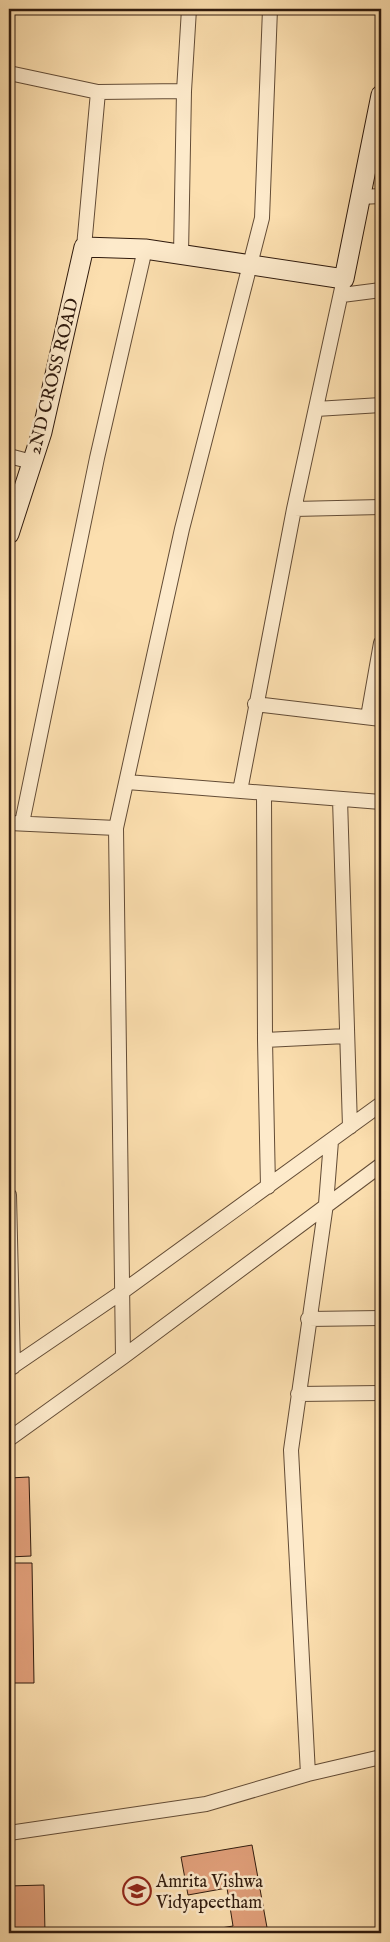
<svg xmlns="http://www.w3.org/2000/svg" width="390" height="1942" viewBox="0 0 390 1942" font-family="'IM FELL English',serif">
  <rect width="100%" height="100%" fill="#fcdfaf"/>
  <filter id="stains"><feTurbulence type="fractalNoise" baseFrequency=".004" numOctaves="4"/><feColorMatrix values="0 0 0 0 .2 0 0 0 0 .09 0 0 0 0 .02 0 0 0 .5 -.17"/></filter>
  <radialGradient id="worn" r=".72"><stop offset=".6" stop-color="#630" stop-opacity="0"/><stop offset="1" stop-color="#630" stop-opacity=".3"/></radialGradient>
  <path fill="#e3a17c" stroke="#301b0e" d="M29,1477l2,79 -22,1v-79z
    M9,1563h23l2,120h-25z
    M252,1845l16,88h-65v-2l30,-5 -6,-38 -39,7 -7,-38z
    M44,1885l1,48h-36v-47z"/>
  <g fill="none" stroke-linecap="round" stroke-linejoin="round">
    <defs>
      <path id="street" d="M9,73l89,19 86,-1
        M360,197l21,-1
        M84,247l14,-155
        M181,254l3,-163 5,-82
        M342,295l39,-5
        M316,409l65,-4
        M9,456l23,6
        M294,509l87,-2
        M255,704l126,15
        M368,717l13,-74
        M127,782l254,20
        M240,791l54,-282 50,-230
        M264,793l1,247 3,147
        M340,799l10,328
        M9,823l107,5
        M22,823l75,-365 48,-209
        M265,1040l81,-4
        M9,1195l4,172
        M308,1319l73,-1
        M123,1357l-7,-529 66,-299 80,-311 8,-209
        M9,1369l113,-77 259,-188
        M298,1394l83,-1
        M9,1439l114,-82 258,-192
        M308,1774l73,-17
        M9,1833l197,-29 102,-30 -17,-324 35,-246 5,-63"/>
      <path id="secondary" d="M9,534l33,-102 42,-185 61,2 199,30 37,-184"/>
    </defs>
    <use href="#street" stroke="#634c36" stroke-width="16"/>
    <use href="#secondary" stroke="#301b0e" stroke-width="21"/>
    <use href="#street" stroke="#fdeacb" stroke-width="14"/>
    <use href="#secondary" stroke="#fdeacb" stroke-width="19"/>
  </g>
  <defs>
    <symbol id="university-ring" viewBox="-11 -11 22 22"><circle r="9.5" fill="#fdeacb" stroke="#8f2418" stroke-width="1.5"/><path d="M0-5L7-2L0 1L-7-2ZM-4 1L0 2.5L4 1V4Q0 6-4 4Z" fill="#8f2418"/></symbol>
  </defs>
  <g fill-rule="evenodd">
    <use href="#university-ring" x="121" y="1875" width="32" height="32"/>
  </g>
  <g text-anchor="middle" stroke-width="5" stroke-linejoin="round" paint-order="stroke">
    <g font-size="18" fill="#301b0e" stroke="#fdeacb">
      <text transform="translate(53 376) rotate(-76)" y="6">2ND CROSS ROAD</text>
    </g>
    <g font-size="18" fill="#301b0e" stroke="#fdeacb" text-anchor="start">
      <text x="156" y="1887">Amrita Vishwa<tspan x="156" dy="21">Vidyapeetham</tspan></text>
    </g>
  </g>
  <rect width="390" height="1942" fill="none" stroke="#fcdfaf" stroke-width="30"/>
  <rect x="10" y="10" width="370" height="1922" fill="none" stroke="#301b0e" stroke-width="2.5"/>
  <rect x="15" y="15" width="360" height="1912" fill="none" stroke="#301b0e"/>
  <rect width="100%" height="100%" filter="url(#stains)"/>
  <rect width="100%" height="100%" fill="url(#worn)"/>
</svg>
